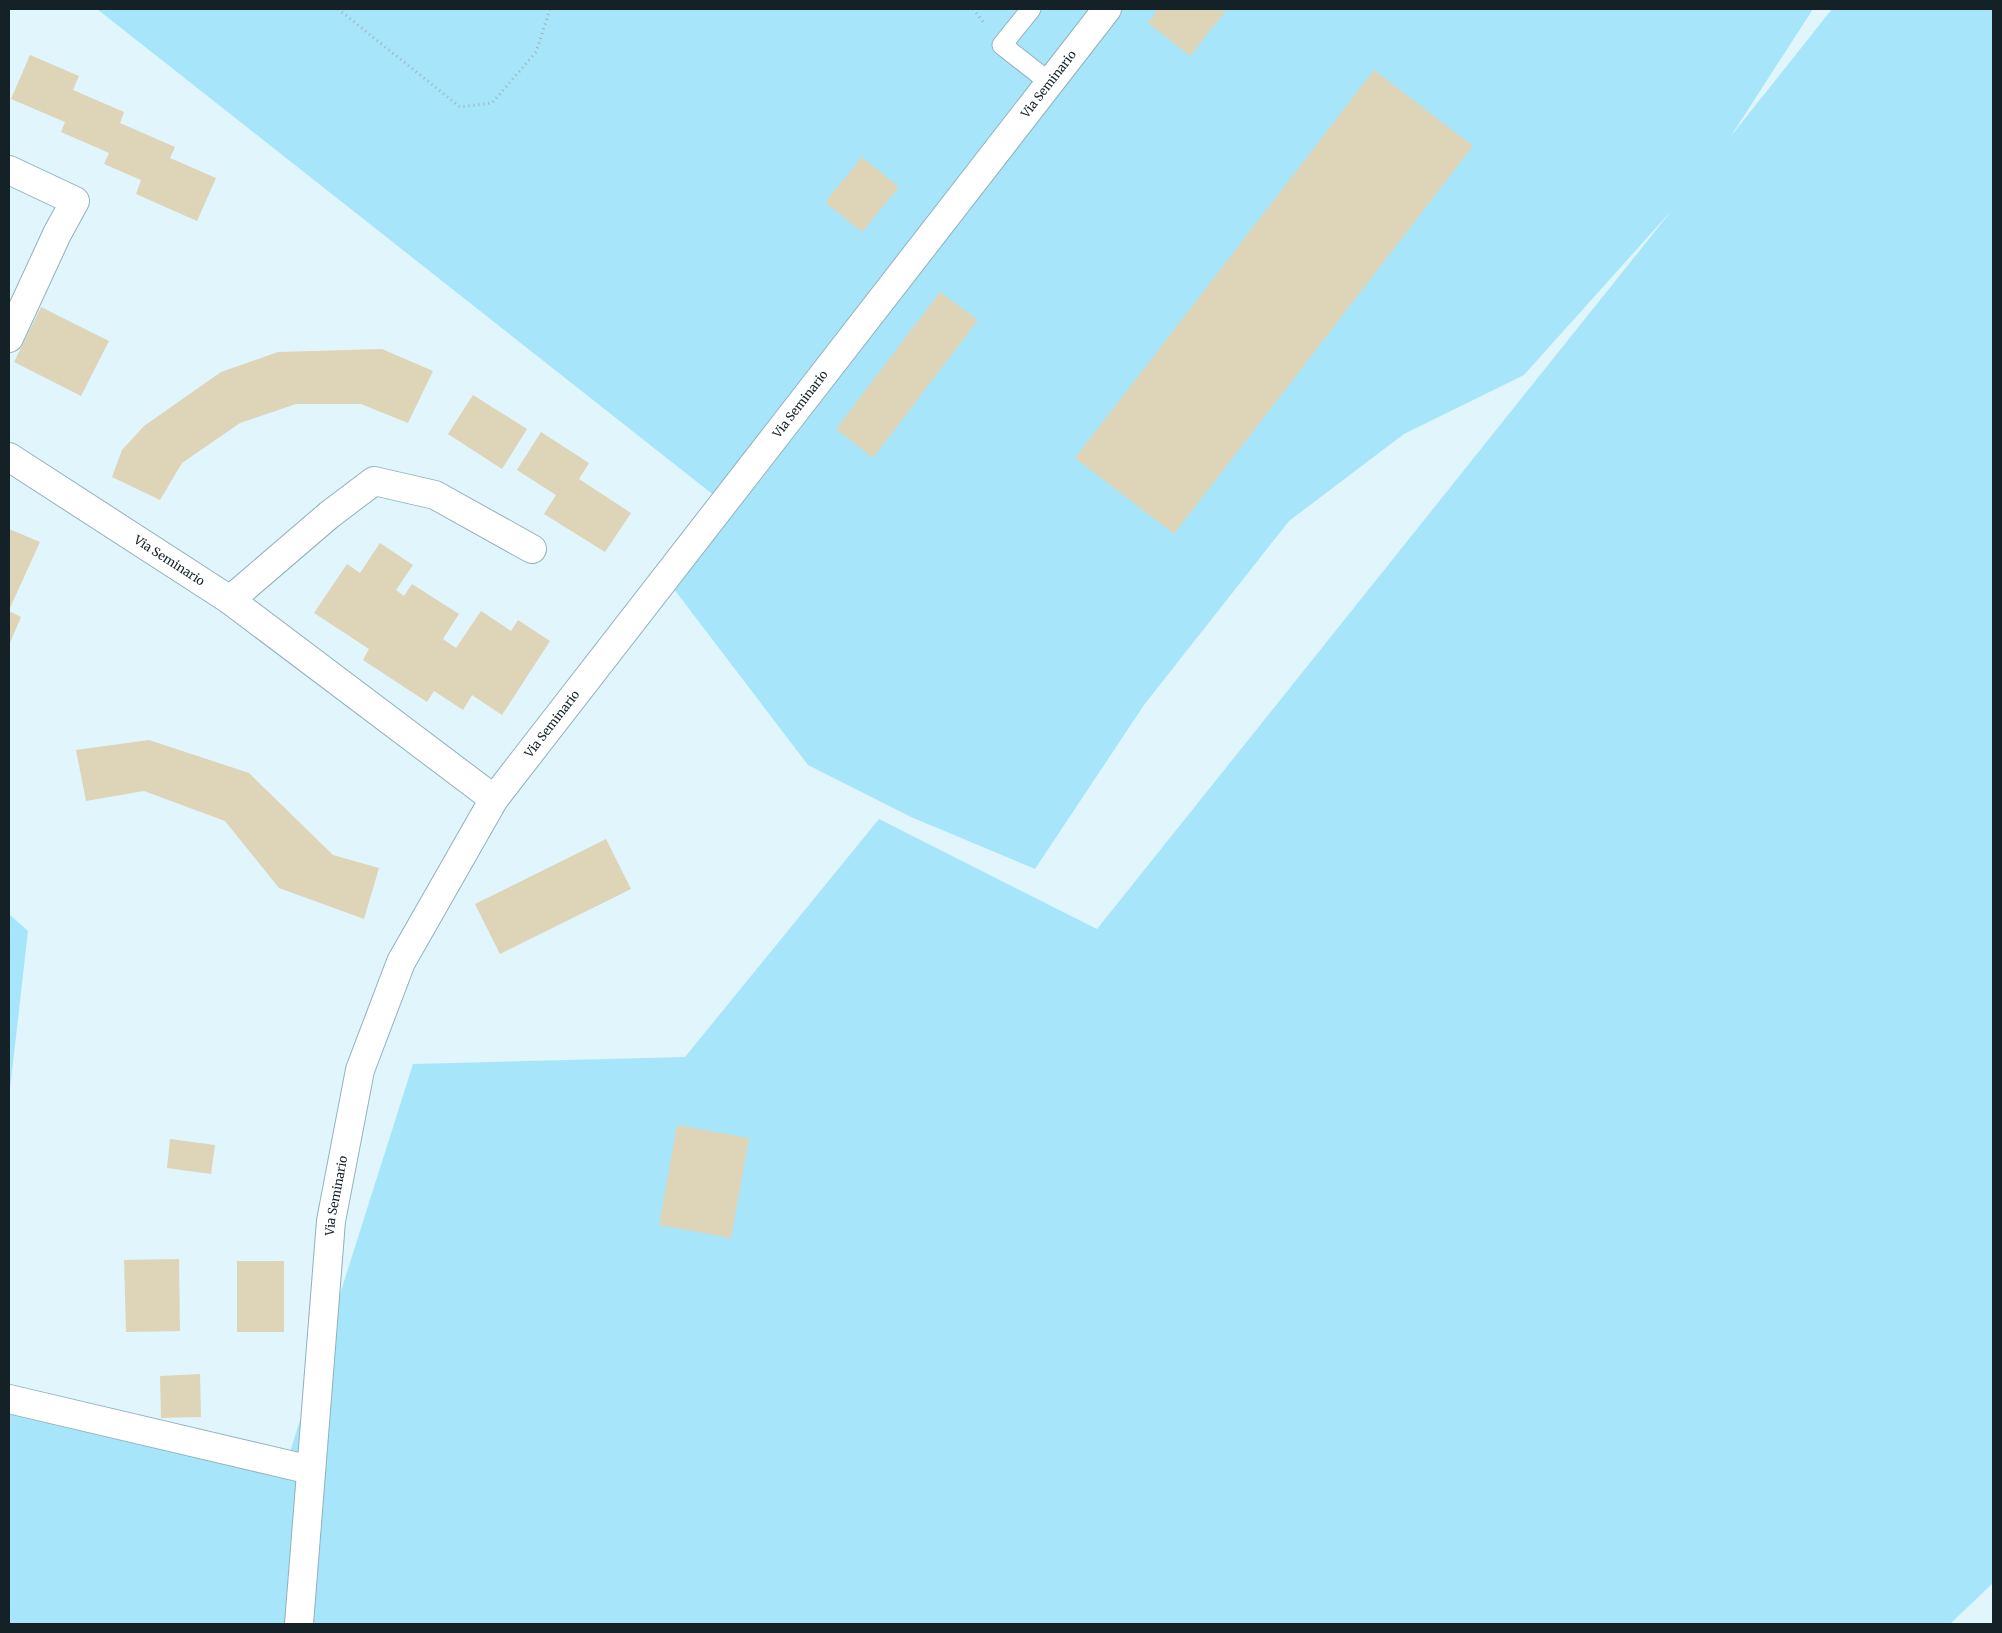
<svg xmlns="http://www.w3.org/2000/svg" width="2002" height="1633" viewBox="0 0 2002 1633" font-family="Merriweather,serif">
  <rect width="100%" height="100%" fill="#e1f5fc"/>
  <path fill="#a7e6fa" d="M97,9h1716l-82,127 101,-127h161v1574l-43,41h-1941v-214l273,67 131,-413 272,-7 194,-238 218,110 575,-719 -148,165 -120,59 -115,87 -145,184 -109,164 -124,-52 -103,-52 -141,-185 58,-76z
    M9,914l19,17 -19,167z"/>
  <path fill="#ded4b8" d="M1158,9h69l-37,47 -42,-33z
    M30,55l49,21 -6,14 51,22 -4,11 55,24 -5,11 46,20 -19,43 -61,-27 5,-14 -37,-16 5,-11 -48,-21 4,-10 -54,-23z
    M1374,70l99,76 -299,388 -99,-76z
    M862,157l37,30 -37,45 -37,-30z
    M940,292l38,28 -105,138 -37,-29z
    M41,307l68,34 -28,55 -67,-34z
    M382,349l51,22 -25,52 -47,-19h-65l-56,19 -58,40 -22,37 -48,-23 10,-27 22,-24 77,-54 57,-20z
    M473,395l54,34 -25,40 -54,-35z
    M541,432l48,31 -10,16 52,34 -26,39 -61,-38 12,-19 -39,-25z
    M9,529l31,13 -31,68z
    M380,543l33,22 -17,25 8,6 8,-12 47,30 -16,25 13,9 25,-37 30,20 7,-11 32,21 -48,74 -30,-20 -9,15 -29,-19 -7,11 -64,-42 6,-11 -55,-36 33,-49 13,9z
    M9,611l12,6 -12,28z
    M149,740l100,33 84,82 46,13 -15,51 -85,-31 -54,-67 -81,-30 -58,10 -10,-51z
    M606,839l25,50 -131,65 -25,-50z
    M677,1125l72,13 -18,100 -72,-13z
    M170,1139l45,6 -4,29 -44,-6z
    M179,1259l1,72 -54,1 -2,-72z
    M237,1261h47v71h-47z
    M200,1374l1,43 -40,1 -1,-42z"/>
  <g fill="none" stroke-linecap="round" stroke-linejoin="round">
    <defs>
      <path id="service" d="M1031,9l-29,36 47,37"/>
      <g id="minor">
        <path d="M9,170l66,31 -18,33 -48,104"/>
        <path id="s1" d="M9,457l221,143 264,199"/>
        <path d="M230,600l99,-85 45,-34 61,14 97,54"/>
        <path d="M9,1399l302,71"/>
        <path id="s2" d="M299,1624l32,-403 29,-151 41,-108 93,-163 613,-790"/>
      </g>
    </defs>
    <use href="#service" stroke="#90b1bd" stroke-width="21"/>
    <use href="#minor" stroke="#90b1bd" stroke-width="30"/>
    <path stroke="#a1b2b9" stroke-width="3" stroke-dasharray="1 4" stroke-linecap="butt" d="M338,9l122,98 32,-4 44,-51 14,-43
      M973,9l12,15"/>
    <use href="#service" stroke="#fff" stroke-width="19"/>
    <use href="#minor" stroke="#fff" stroke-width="28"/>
  </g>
  <g text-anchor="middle" stroke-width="4" stroke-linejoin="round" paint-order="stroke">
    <g font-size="12" fill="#142126" stroke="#e1f5fc">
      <text dy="4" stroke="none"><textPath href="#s2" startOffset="1766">Via Seminario</textPath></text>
      <text dy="4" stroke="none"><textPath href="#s2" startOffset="1361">Via Seminario</textPath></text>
      <text dy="4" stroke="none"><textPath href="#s1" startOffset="191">Via Seminario</textPath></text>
      <text dy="4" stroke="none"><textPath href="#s2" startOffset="956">Via Seminario</textPath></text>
      <text dy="4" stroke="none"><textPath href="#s2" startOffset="430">Via Seminario</textPath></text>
    </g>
  </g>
  <rect width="2002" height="1633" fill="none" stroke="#142126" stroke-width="20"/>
</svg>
